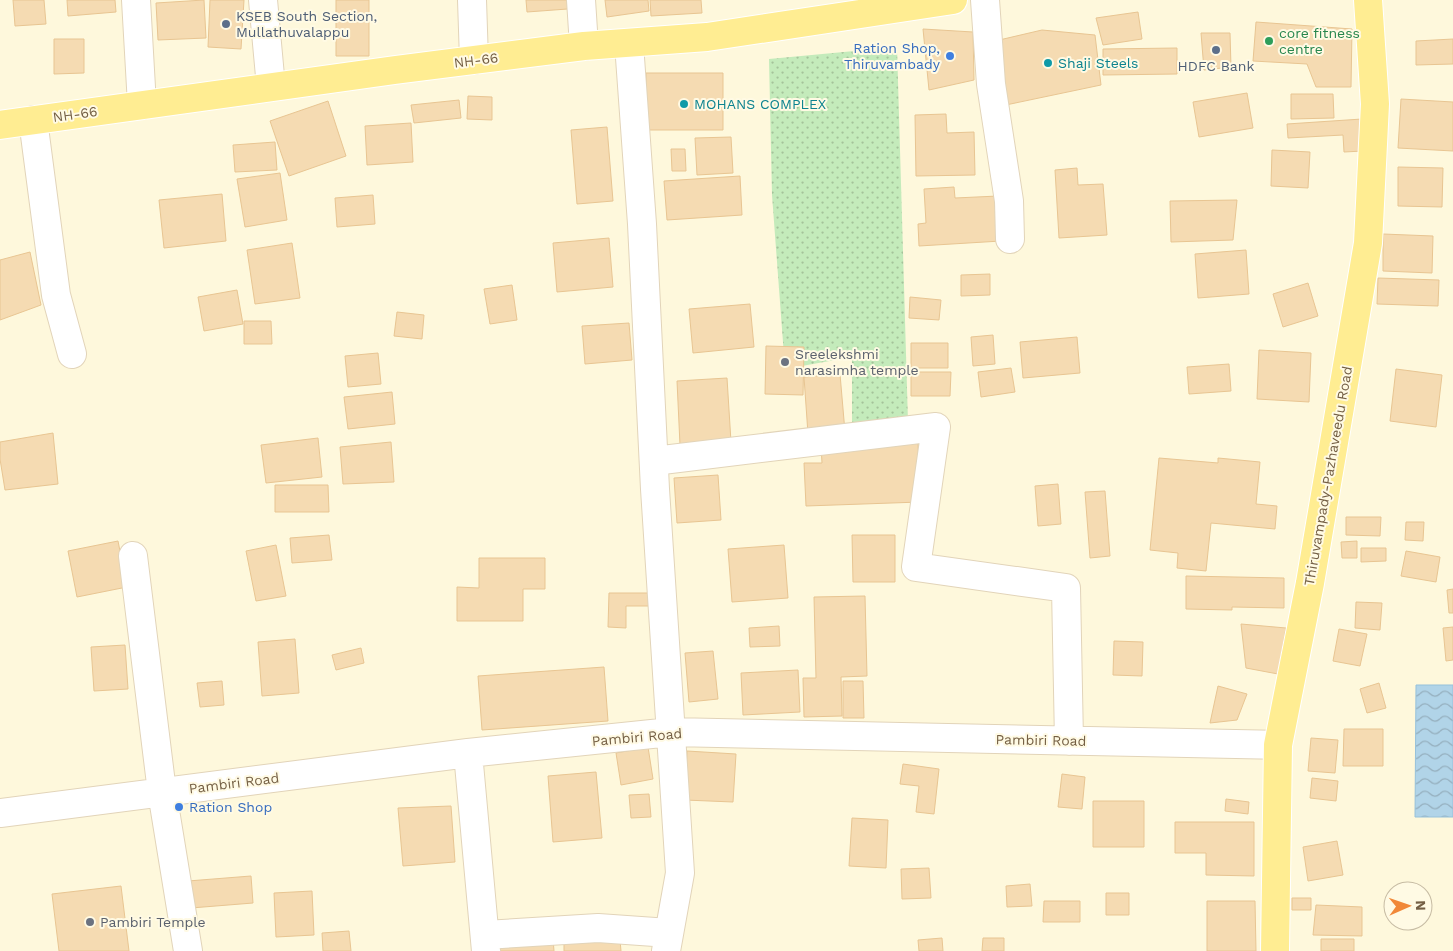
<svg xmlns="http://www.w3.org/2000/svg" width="1453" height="951" viewBox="0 0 1453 951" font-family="'Work Sans',sans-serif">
  <defs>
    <pattern id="grass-dots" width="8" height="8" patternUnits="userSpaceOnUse" patternTransform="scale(1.25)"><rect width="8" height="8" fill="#c4ebbb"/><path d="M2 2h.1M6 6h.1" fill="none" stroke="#a4c29a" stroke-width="1.8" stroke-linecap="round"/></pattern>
    <pattern id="water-waves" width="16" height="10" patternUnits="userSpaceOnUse" patternTransform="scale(1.25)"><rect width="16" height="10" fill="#b1d4e8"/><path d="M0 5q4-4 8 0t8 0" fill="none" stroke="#95afbe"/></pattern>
  </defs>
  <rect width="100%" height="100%" fill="#fef8dc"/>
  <path fill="url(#grass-dots)" d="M897,47l11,375 -56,8v-73l-67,12 -13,-174 -3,-136z"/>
  <path fill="url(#water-waves)" stroke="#96c1da" d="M1416,685h37v132h-38z"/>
  <path fill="#f5dbb2" stroke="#e8c592" d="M13,0h31l2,24 -31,2z
    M67,0h48l1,12 -48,4z
    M204,0l2,38 -48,2 -2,-37z
    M210,0h34l-3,49 -33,-2z
    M336,0h33v56h-33z
    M526,0h55v8l-54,4z
    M605,0h43l1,11 -42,6z
    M650,0h51l1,13 -51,3z
    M1138,12l4,27 -39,6 -7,-27z
    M1256,22l96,7 -1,58h-35l-9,-23 -54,-3z
    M923,29l50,3 1,48 -45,10z
    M1042,30l53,5 6,50 -100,21 -6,-65z
    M1201,33h29l1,34 -27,3z
    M54,39h30v34l-30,1z
    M1453,39v25l-37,1v-24z
    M1177,48v26l-74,1v-26z
    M646,73h77v57h-77z
    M1247,93l6,35 -54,9 -6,-35z
    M1291,94h42l1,24 -43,1z
    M468,96l24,1v23l-25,-1z
    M1401,99l52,3v49l-55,-3z
    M459,100l2,18 -47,5 -3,-18z
    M328,101l18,55 -57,20 -19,-55z
    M946,114l1,19 27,-1 1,43 -59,1 -1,-61z
    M1362,119l1,32 -19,1 -1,-17 -55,3 -1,-14z
    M411,123l2,39 -46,3 -2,-39z
    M607,127l6,74 -36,3 -6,-74z
    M731,137l2,36 -36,2 -2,-37z
    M275,142l2,28 -42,2 -2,-27z
    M671,149h14l1,22h-14z
    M1272,150l38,2 -2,36 -37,-2z
    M1398,167l45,1 -1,39 -44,-1z
    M1077,168l1,17 25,-1 4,51 -48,3 -4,-68z
    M280,173l7,47 -42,7 -8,-48z
    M740,176l2,39 -75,5 -3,-39z
    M954,187l1,11 43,-2 3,45 -82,5 -1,-22 8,-1 -2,-34z
    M222,194l4,47 -62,7 -5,-48z
    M373,195l2,29 -38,3 -2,-29z
    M1237,200l-4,40 -62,2 -1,-41z
    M1383,234l50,2 -1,37 -49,-2z
    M609,238l4,49 -56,5 -4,-49z
    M292,243l8,55 -45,6 -8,-54z
    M1246,250l3,44 -51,4 -3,-44z
    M30,252l11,53 -41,15v-60z
    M990,274v21l-29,1v-21z
    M1378,278l61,2 -1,26 -61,-2z
    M1308,283l10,33 -35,11 -10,-33z
    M512,285l5,35 -27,4 -6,-35z
    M237,290l6,34 -39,7 -6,-34z
    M910,297l31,3 -2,20 -30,-2z
    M750,304l4,43 -61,6 -4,-44z
    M397,312l27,3 -2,24 -28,-3z
    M244,321h27l1,23h-28z
    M629,323l3,37 -47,4 -3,-38z
    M993,335l2,29 -22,2 -2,-29z
    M1077,337l3,36 -57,5 -3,-36z
    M911,343h37v25h-37z
    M766,346l38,1 -1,48 -38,-1z
    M1259,350l52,3 -2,49 -52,-3z
    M378,353l3,31 -33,3 -3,-31z
    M1229,364l2,27 -42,3 -2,-27z
    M1011,368l4,24 -34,5 -3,-25z
    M1396,369l46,6 -6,52 -46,-6z
    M911,372h40l-1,24h-39z
    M840,374l5,58 -37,2 -4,-57z
    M727,378l4,64 -51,3 -3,-64z
    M392,392l3,32 -47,5 -4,-32z
    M53,433l5,51 -53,6 -5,-31v-17z
    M318,438l4,39 -56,6 -5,-38z
    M391,442l3,40 -51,2 -3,-37z
    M918,442l2,60 -114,4 -2,-43h18l-1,-17z
    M1159,458l59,5v-5l42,4 -4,42 21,2 -2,23 -64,-6 -5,48 -29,-3 1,-15 -28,-3z
    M718,475l3,45 -44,3 -3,-45z
    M1058,484l3,40 -23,2 -3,-40z
    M275,485h53l1,27h-54z
    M1105,491l5,65 -20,2 -5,-66z
    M1346,517h35l-1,19 -34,-1z
    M1406,522h18l-1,19 -18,-1z
    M329,535l3,25 -40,3 -2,-25z
    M852,535h43v47h-42z
    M118,541l9,46 -50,10 -9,-46z
    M1357,541v17h-15l-1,-16z
    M276,545l10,51 -30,5 -10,-50z
    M784,545l4,53 -56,4 -4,-53z
    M1361,548h25v13l-25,1z
    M1406,551l34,6 -4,25 -35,-6z
    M479,558h66v31h-22v32h-66v-34l22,1z
    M1186,576l98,2v30l-52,-1v3l-46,-1z
    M1453,589v24h-4l-2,-23z
    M609,593h40v13h-23v22l-18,-1z
    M865,596l2,80 -26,1 1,39 -38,1 -1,-39h13l-2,-81z
    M1356,602l26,1 -2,27 -25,-2z
    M1241,624l45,4 -8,46 -32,-6z
    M779,626l1,20 -30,1 -1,-19z
    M1453,627v33l-7,1 -3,-33z
    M1339,629l28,5 -7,32 -27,-5z
    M295,639l4,54 -37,3 -4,-54z
    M1114,641l29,1 -1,34 -29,-1z
    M125,645l3,44 -34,2 -3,-44z
    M361,648l3,15 -28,7 -4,-15z
    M713,651l5,48 -29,3 -4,-49z
    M604,667l4,54 -126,9 -4,-54z
    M798,670l2,42 -57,3 -2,-42z
    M222,681l2,24 -24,2 -3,-24z
    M843,681h20l1,37h-21z
    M1379,683l7,25 -19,5 -7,-24z
    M1218,686l29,8 -10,26 -27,3z
    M1344,729h39v37h-40z
    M1311,738l27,2 -3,33 -27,-2z
    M648,747l5,32 -32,6 -5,-32z
    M687,751l49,3 -3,48 -48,-2z
    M903,764l36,5 -5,45 -18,-2 3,-26 -19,-2z
    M596,772l6,66 -49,4 -5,-66z
    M1062,774l23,3 -3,32 -24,-2z
    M1312,778l26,3 -2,20 -26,-3z
    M649,794l2,23 -20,1 -2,-23z
    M1226,799l23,3 -1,12 -23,-3z
    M1093,801h51v46h-51z
    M451,806l4,56 -52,4 -5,-58z
    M852,818l36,2 -2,48 -37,-2z
    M1175,822h79v54l-48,-1v-22h-31z
    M1337,841l6,34 -35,6 -5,-34z
    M929,868l2,30 -29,1 -1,-30z
    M251,876l2,27 -62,5 -3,-27z
    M1030,884l2,22 -25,1 -1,-21z
    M121,886l8,65h-70l-7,-57z
    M312,891l2,44 -38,2 -2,-44z
    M1106,893h23v22h-23z
    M1292,898h19v12h-19z
    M1044,901h36v21h-37z
    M1207,901h48l1,50h-49z
    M1316,905l46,2v29l-49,-1z
    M349,931l2,20h-28l-1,-18z
    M942,938l1,13h-24l-1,-11z
    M983,938h21v13h-22z
    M553,939l1,12h-56v-9z
    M1321,939h33v12h-33z
    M620,940l1,11h-57v-8z"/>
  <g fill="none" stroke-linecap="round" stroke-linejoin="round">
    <defs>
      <path id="minor" d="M136,0l6,105
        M263,0l8,87
        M472,0l2,60
        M581,0l3,46
        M985,0l6,84 18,117 1,38
        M629,44l13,180 13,265 25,384 -14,78
        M33,120l23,175 16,59
        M654,461l282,-34 -20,140 150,21 3,153
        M133,556l29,236 26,159
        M468,753l18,198
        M0,813l468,-60 203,-21 607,13
        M485,935l113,-7 71,5"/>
      <path id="major" d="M0,125l395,-55 189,-24 123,-9 246,-37
        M1275,951l3,-206 32,-162 58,-340 7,-139 -7,-104"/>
    </defs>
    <use href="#minor" stroke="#e2d4b9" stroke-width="30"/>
    <use href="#major" stroke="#fff" stroke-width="30"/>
    <use href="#minor" stroke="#fff" stroke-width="28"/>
    <use href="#major" stroke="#ffed92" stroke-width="28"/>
  </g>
  <g fill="#5c6f8a" stroke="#fffae4" stroke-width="2">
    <circle cx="226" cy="24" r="5"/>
    <circle cx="1216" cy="50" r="5"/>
  </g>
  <circle fill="#2e9e5b" stroke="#fffae4" stroke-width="2" cx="1269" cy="41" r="5"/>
  <g fill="#3f7fe0" stroke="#fffae4" stroke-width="2">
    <circle cx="950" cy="56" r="5"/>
    <circle cx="179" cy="807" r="5"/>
  </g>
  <g fill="#0f9aa8" stroke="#fffae4" stroke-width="2">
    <circle cx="1048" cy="63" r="5"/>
    <circle cx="684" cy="104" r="5"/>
  </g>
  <g fill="#6b7280" stroke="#fffae4" stroke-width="2">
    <circle cx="785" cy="362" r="5"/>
    <circle cx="90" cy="922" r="5"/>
  </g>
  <g text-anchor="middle" stroke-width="4" stroke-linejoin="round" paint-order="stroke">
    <g font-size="14" fill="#4e5e75" stroke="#fffae4" text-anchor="start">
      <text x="236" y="21">KSEB South Section,<tspan x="236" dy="16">Mullathuvalappu</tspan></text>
      <text x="1216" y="71" text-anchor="middle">HDFC Bank</text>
    </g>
    <g font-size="14" fill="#27864d" stroke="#fffae4" text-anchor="start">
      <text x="1279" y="38">core fitness<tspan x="1279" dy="16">centre</tspan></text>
    </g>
    <g font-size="14" fill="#366cbe" stroke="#fffae4" text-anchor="end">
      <text x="940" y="53">Ration Shop,<tspan x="940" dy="16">Thiruvambady</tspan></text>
      <text x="189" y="812" text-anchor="start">Ration Shop</text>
    </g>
    <g font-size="14" fill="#745f44" stroke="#fffae4">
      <text transform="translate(476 60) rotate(-7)" y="5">NH-66</text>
      <text transform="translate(75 114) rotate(-8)" y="5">NH-66</text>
      <text transform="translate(1328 476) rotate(-80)" y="5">Thiruvampady-Pazhaveedu Road</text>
      <text transform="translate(637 737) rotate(-5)" y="5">Pambiri Road</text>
      <text transform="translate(1041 740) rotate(1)" y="5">Pambiri Road</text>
      <text transform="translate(234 783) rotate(-7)" y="5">Pambiri Road</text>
    </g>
    <g font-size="14" fill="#0d838f" stroke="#fffae4" text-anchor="start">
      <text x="1058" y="68">Shaji Steels</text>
      <text x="694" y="109">MOHANS COMPLEX</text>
    </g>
    <g font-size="14" fill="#5b616d" stroke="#fffae4" text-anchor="start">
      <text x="795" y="359">Sreelekshmi<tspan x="795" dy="16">narasimha temple</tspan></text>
      <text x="100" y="927">Pambiri Temple</text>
    </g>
  </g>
  <g transform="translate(1408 906) rotate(88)"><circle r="24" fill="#fffae4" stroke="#c7bca4"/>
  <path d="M0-4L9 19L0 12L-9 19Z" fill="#f18838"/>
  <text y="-8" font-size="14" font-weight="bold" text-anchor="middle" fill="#745f44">N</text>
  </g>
</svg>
